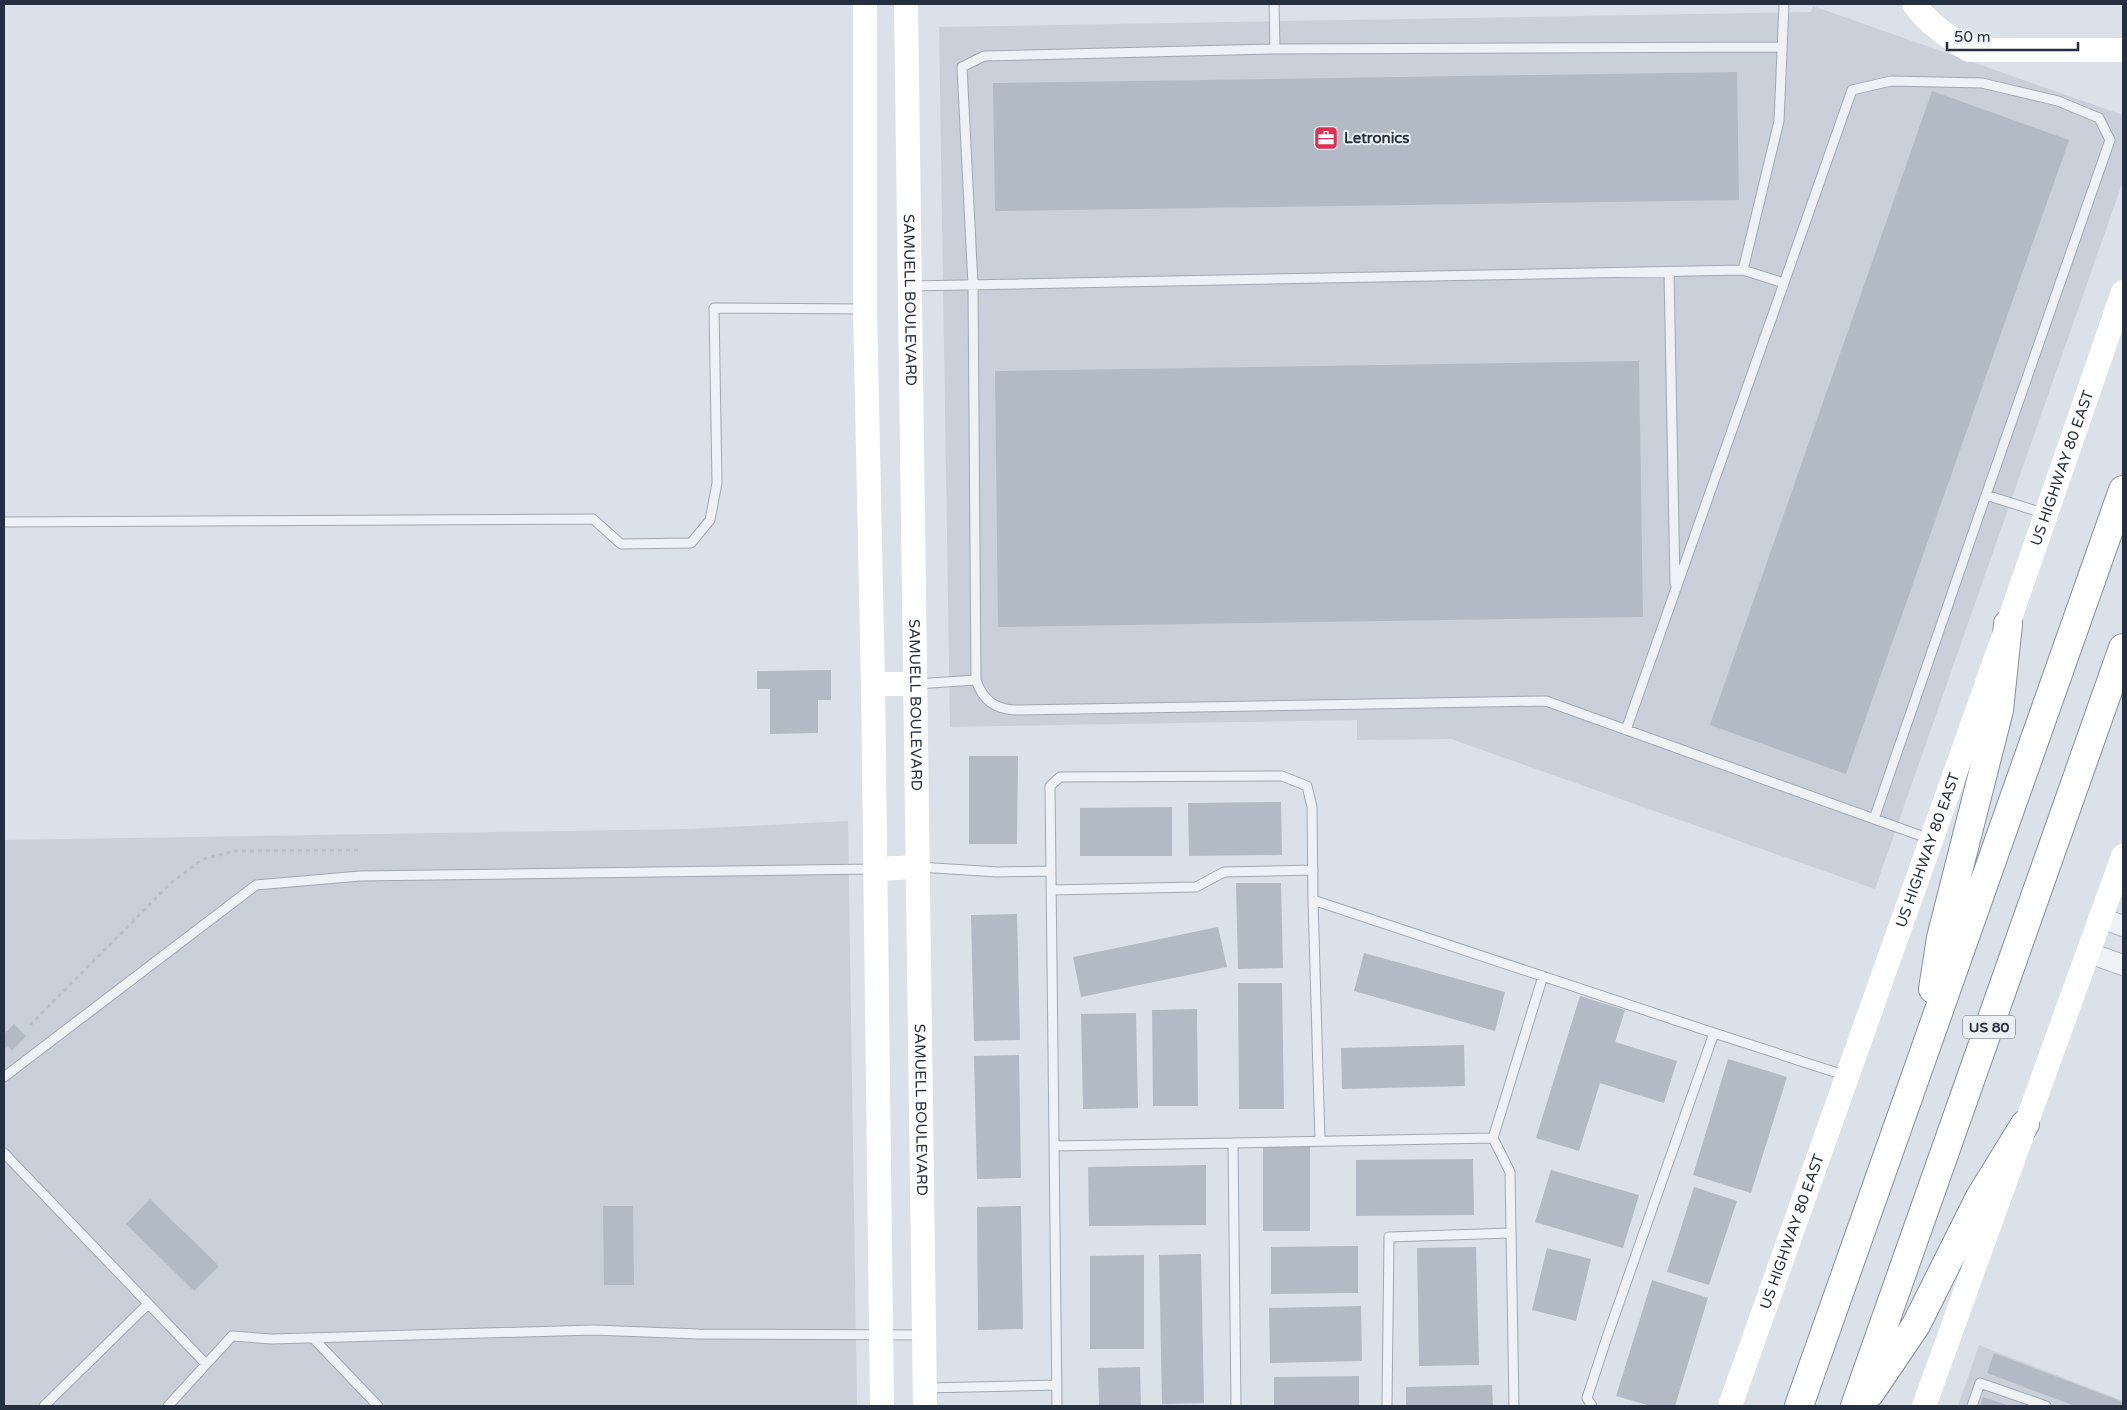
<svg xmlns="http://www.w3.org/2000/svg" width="2127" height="1410" viewBox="0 0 2127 1410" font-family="'Varela Round',sans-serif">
  <rect width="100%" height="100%" fill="#dbe1e8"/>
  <path fill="#c9d0da" d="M1813,6l310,109v66l-248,708 -424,-150 -94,1v-20l-407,7 -11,-700 872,-15z
    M848,821l9,585h-853v-566l684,-11z
    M1979,1345l144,56v5h-165z"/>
  <path fill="#b2bac5" d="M1737,72l2,128 -744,11 -2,-128z
    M1932,91l137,49 -223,634 -136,-49z
    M1639,361l4,256 -645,10 -3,-256z
    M831,670v30h-13v33l-48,1v-45h-13v-18z
    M969,756h49l-1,88h-48z
    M1281,802l1,53 -93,1 -1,-53z
    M1172,807v49h-92v-48z
    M1236,883h45l2,85 -45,1z
    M1017,914l3,126 -46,1 -3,-126z
    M1218,927l9,40 -146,30 -8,-40z
    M1364,953l141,39 -10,39 -141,-40z
    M1238,983h44l2,126h-45z
    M1580,996l45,14 -10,32 62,19 -13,42 -64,-20 -21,68 -43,-13z
    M1197,1009l1,97h-45l-1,-96z
    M1136,1013l2,95 -55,1 -2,-95z
    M14,1024l12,12 -14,15 -8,-9v-8z
    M1464,1045l1,41 -123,3 -1,-41z
    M1019,1055l2,123 -44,1 -3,-123z
    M1728,1059l59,18 -36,116 -58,-18z
    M1263,1145h47v86h-47z
    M1473,1159l1,56 -118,1v-56z
    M1206,1165v60l-117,1 -1,-59z
    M1551,1170l88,25 -16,53 -88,-26z
    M1694,1187l43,14 -28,84 -42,-13z
    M150,1199l69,67 -25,25 -68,-67z
    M603,1206h30l1,79h-30z
    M1021,1206l2,123 -45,1 -1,-123z
    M1358,1246v47l-87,1v-47z
    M1476,1247l3,118 -60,1 -2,-118z
    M1547,1248l44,11 -15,62 -44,-11z
    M1201,1254l3,149 -42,1 -3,-149z
    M1144,1255v94h-54v-93z
    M1652,1280l56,18 -33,108h-24l-35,-10z
    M1361,1306l1,55 -92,2 -1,-55z
    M1994,1353l129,49v4h-48l-88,-33z
    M1140,1367l1,39h-42l-1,-38z
    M1359,1376v30h-85v-29z
    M1492,1385l1,21h-87v-19z
    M1983,1397l27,9h-30z"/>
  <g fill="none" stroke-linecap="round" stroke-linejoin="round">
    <defs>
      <path id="service" d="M1274,4l1,45 507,-2
        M1275,49l-291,7 -22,11 11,218 3,395c7,21 20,30 42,30l528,-9 384,138
        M1669,272l6,312
        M1784,283l68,-193 39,-9 91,2 76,18 41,17 11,22 -124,355 60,19
        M910,286l833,-16 36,-149 5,-117
        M4,522l589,-3 28,25 70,-1 19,-23 7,-37 -3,-175 151,1
        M916,684l60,-4
        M1626,730l158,-447 -41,-13
        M1874,819l112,-324
        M919,867l78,5 54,-1
        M1051,890l145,-3 28,-15 89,-2
        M1313,900l7,241
        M1714,1033l133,43
        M4,1077l252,-192 104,-9 515,-7
        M1493,1138l17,34 4,234
        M1054,1146l179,-3
        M4,1153l202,211
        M313,1338l65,68
        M925,1388l132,-3
        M44,1406l104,-102
        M168,1406l64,-70 40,3 321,-9 105,4 225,1
        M1057,1406l-7,-620 10,-9 222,-1 25,10 5,21 1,93 401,133 -108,307 -19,58 5,8
        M1236,1406l-3,-263 260,-5 50,-162
        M1387,1406l2,-169 122,-4
        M1972,1406l8,-23 66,23"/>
      <path id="tertiary" d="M2101,918l22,8
        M2089,953l34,12"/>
      <path id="motorway" d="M1933,989l8,-51 58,-228 9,-86
        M1870,1393l46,-68 64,-128 45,-73
        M1799,1406l324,-916
        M1855,1406l268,-758"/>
    </defs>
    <use href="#service" stroke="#a0a8b2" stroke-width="11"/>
    <use href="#tertiary" stroke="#a0a8b2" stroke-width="22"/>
    <use href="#motorway" stroke="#818fa0" stroke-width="30"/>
    <path stroke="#b9bfc6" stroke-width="3" stroke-dasharray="4 4" stroke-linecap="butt" d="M30,1025l142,-143 31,-23 32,-8 123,-1
      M4,1048l3,-3"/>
    <use href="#service" stroke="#eef1f6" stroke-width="9"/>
    <use href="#tertiary" stroke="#eef1f6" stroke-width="20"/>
    <g stroke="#fff" stroke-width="24">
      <path d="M865,4v305l8,375 9,722"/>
      <path id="s1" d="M906,4l19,1402"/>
      <path d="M1914,4c15,20 34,33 55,46h154"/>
      <path d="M873,684h42"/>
      <path d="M876,869l43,-2"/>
      <path id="s2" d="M1730,1406l278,-782 115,-332"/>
      <path d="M1924,1406l199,-550"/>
    </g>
    <use href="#motorway" stroke="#fff" stroke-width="28"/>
  </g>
  <defs>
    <symbol id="office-square" viewBox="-11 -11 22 22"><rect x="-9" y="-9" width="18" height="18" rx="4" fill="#dc3152" stroke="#ebf0f5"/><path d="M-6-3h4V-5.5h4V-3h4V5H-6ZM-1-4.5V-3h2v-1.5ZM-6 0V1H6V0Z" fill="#fff"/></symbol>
  </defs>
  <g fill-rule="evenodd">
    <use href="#office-square" x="1312" y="124" width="28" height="28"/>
  </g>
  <g text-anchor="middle" stroke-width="4" stroke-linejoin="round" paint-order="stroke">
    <rect fill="#ebf0f5" stroke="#606976" stroke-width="1" x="1963" y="1015.5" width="52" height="23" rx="4"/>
    <g font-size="14" font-weight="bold" fill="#242f3f">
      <text x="1989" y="1032">US 80</text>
    </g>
    <g font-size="15" font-weight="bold" fill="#242f3f" stroke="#ebf0f5" text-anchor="start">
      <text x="1344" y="143">Letronics</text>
    </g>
    <g font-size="15" fill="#242f3f" stroke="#ebf0f5">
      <text dy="5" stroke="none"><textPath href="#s1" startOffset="296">SAMUELL BOULEVARD</textPath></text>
      <text dy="5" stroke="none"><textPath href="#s2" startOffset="995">US HIGHWAY 80 EAST</textPath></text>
      <text dy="5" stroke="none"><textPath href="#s1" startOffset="701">SAMUELL BOULEVARD</textPath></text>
      <text dy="5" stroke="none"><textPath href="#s2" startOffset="590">US HIGHWAY 80 EAST</textPath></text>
      <text dy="5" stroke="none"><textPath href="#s1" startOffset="1106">SAMUELL BOULEVARD</textPath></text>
      <text dy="5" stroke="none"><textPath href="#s2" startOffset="185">US HIGHWAY 80 EAST</textPath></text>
    </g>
  </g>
  <rect width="2127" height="1410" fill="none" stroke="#242f3f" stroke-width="10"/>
  <path d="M1947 42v8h131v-8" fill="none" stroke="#242f3f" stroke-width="2.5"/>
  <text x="1954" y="42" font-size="15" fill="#242f3f" stroke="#ebf0f5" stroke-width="4" paint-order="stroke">50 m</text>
</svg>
